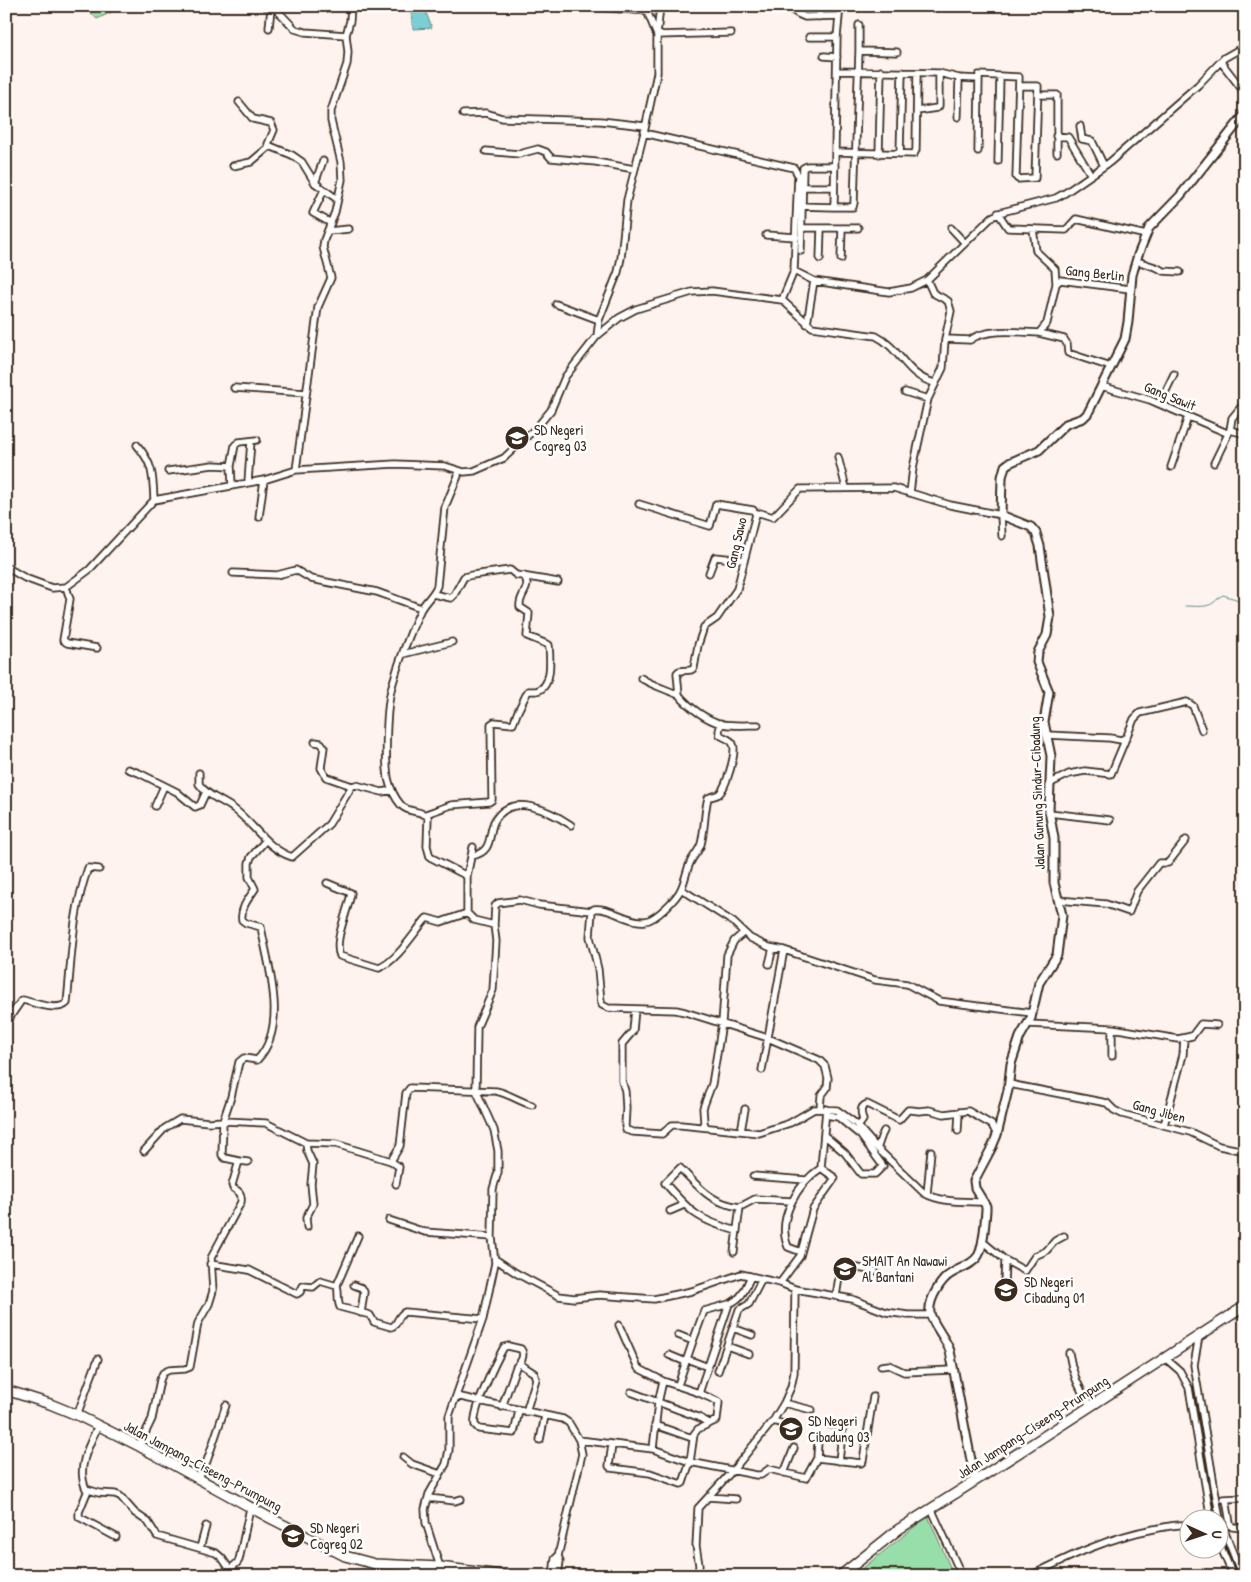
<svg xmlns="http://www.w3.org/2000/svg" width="1251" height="1582" viewBox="0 0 1251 1582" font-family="'Patrick Hand',sans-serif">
  <rect width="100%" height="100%" fill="#fef3ee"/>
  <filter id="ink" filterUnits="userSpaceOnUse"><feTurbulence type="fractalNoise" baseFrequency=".02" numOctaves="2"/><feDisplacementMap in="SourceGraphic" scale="10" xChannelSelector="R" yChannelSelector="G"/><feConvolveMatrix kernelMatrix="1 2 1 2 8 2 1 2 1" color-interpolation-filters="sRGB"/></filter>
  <g filter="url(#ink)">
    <path fill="#98deab" stroke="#6a8464" d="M128,6l-8,2 -23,11 -13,-12z
      M928,1516l26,60h-101z"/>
    <path fill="#7cced3" stroke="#628c8b" d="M410,6h16l-1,4 7,18 -19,1z"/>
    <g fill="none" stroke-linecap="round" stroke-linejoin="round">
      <path stroke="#628c8b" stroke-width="1" d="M1185,606c8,0 22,2 28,-3 4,-3 6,-6 10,-8l22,7"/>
      <defs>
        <path id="minor" d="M264,6l13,4 18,19 10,3 41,3
          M585,6l62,5
          M643,6l4,5 9,22
          M786,6l12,8
          M798,6v8l7,3 34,-1
          M819,17l1,-11
          M269,28l2,-20
          M657,35l74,-2
          M809,37h28
          M859,51v-26
          M824,56l13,1
          M1221,62l20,26
          M837,71l102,2
          M1038,95h19v58
          M239,102l14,17 18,4 3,7 -6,14 2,2 22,9 10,7 13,21 22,16
          M917,111l20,-3 2,-2v-33l20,5 20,1
          M463,114l23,-1 16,5 99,3 44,5
          M958,117l1,-39
          M1080,126l2,13 10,2 12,25
          M644,133l150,35 4,7 -4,96 -12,29
          M1056,136l12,1 23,38
          M486,151l33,3 19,-5 8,3 5,6 45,4 38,7
          M978,151l1,-76 40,2 -3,100 2,2 17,-1 3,-92h-19
          M835,152l79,2 2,-4 1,-77
          M879,154l2,-83
          M900,154l2,-82
          M998,161l2,-85
          M233,166l18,-4 19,-16
          M315,183l8,-22
          M802,187h32
          M324,190l-11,23 18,10
          M797,206l37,1 3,-170 3,-31
          M834,207h19l1,-4 5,-152 38,1
          M998,213l10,15 58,2 10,-11 70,16
          M802,228h56
          M951,228l13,14
          M1033,229l3,22 19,18 1,14
          M328,231l21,-2
          M766,235l30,2
          M801,251l2,-83 4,-2h28
          M820,259l1,-31
          M841,259l1,-31
          M1137,261l21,7 5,3 17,1
          M794,271l20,10 75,11 22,-4 16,-8 65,-63 10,-5 54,-14 9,-5 45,-31 88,-77 26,-27 21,-12
          M556,304l43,16 -2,16
          M599,320l19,-48 3,-14 6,-58 17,-67 13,-60v-38l3,-29
          M807,324l7,-43
          M1039,333l25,6 3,5 1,9 43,14
          M945,339l25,1c16,-12 49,-8 69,-7l8,-10 9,-39 4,-4 70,9
          M1101,386l49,14 77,33
          M234,388l72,5
          M905,392l23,7
          M1160,403l14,-29
          M1230,430l15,4
          M137,445c16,19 16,30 17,55
          M838,457l8,31
          M1214,463l16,-33 2,-12 13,-16
          M1171,467l17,-50
          M296,470l22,-163 13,-29 -8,-31 1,-7 11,-28 7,-32 -1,-18 -10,-41v-10l16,-47 1,-12 -2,-17 4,-14 1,-15
          M168,471l45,-6 18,1
          M458,471v5l-13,31 -8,79c-4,10 -13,16 -17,25 -11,24 -21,50 -28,75 -6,22 -7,70 -4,92 2,9 7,20 13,27 8,9 19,4 27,12l-1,29 3,11 37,19v37l7,7 20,5
          M248,482l3,-41
          M232,485l-1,-19 4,-21 4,-3 18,-2
          M910,493l3,-25 15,-69 15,-31 2,-29 6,-28 -3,-10 -15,-8 -6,-13
          M639,504l71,22 6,-22 37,6 3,4
          M259,517l5,-37
          M6,567l19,11 27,10 14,-1 23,-17 65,-70 110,-20 32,-10 99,-6 50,2 19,6 10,-1 30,-13 33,-31 14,-17 14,-33 32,-41 22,-18 17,-9 56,-17 20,-1 70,9 30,27 64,9c26,13 28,39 59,47
          M233,573l44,2 19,-5 15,9 66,13 44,16
          M709,573l6,-16 29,3
          M66,587l4,12 -7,41 4,3 30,5
          M433,594l18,4 3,-3 10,-18 8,-2 38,-5 6,5 42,7
          M403,654l49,-12
          M641,678c12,8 25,11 38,17
          M721,723l-2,8 1,4c4,3 11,4 13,9 4,8 -7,44 -14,50 -3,2 -7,2 -11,4 -4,15 -3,31 -7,46 -2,7 -8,12 -11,19 -4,9 -5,18 -9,26 -4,9 -25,31 -36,32 -18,2 -33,-14 -51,-12l-2,2 -2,26 8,32 3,33 1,3 6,3 68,2 9,2 83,26 51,22 6,6 3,12 -1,10 -6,8 -1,13
          M758,725c-12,0 -25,1 -36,-1 -16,-4 -33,-17 -43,-29l-2,-22 2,-2 12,-1 3,-2 4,-23 6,-18 13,-9 20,-29 19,-75 4,-1 13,4 27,-28 94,-1 56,17 51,10 1,21
          M1047,735l63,3 11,2 4,-2
          M315,742l6,1 3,4 -3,21 5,9 26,9
          M128,769l11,4 38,19 18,15 5,-2 6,-13
          M199,773v11c8,12 23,16 35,25 20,15 33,40 58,48l37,-33 23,-38 4,-1 26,7 10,-2
          M1049,784l20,-10 16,-3 26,3 23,-55 6,-6 47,-11 6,4 9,24
          M155,806l9,-20
          M1049,813l61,7
          M426,814l25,-9 38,-3 3,-2 -1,-76 3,-2 19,2 5,-13 10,-20c2,0 5,0 8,0 17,-3 14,-33 13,-46l-22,-9 2,-23 -9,-6c-2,-12 13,-19 4,-31
          M471,856c24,-4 16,-22 24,-36 17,-28 55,-9 76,5
          M467,876l6,-29
          M327,883l24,10c-3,19 -18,48 -11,63l39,12c17,-6 35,-35 46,-48l2,-2 14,4 26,-9
          M681,889l52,33 17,16 19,9 15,3 91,30 32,4 32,17 93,12
          M1058,900l48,4 23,8 8,-21 22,-28h9l18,-23
          M769,964l4,-16
          M635,1009l-2,22 -11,13v37l3,10 1,17 -1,18 1,4 7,2 29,2 10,-9h9l78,8 31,-10 24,-14 23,1 18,13 22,25 47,45c18,10 39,8 59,9
          M6,1023l15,-22 2,-1c11,3 35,12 44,3 5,-47 5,-90 21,-135l11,1
          M1028,1024l84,4 66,11 14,-3 9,-12 16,1
          M1112,1056v-28
          M762,1070l22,-120
          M1009,1084l98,19 7,7 8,4 68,18 29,14 26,5
          M1164,1125l19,-70 1,-17
          M706,1127l-2,-4 -1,-15 9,-24 10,-61 5,-68 7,-14 9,-8
          M858,1127l5,-7c-2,-7 -4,-13 4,-16l32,16 9,-10h3l8,1 10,-1 15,4 24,-3 24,14 5,10
          M741,1131l4,-22
          M958,1131l1,-19
          M824,1135l21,18 16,21h14l8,-8 -22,-30 -23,-19 -12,-2
          M306,1143l1,8 6,13 -2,20 2,20 -7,14 1,9
          M877,1148c3,-5 3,-11 7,-17
          M144,1151l21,-23 15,-9 29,3 14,-1 43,2 40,20 30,1 55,17 9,-15 6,-53 4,-5 86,3c14,3 24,11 36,14
          M239,1161l-14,-3 -3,-3 1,-34 8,-24 8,-35 5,-4 13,2c32,-33 11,-94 4,-133l-15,-4 -4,-3c-2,-12 7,-22 13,-31l-6,-12v-14l2,-6 14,-16
          M391,1161l8,6 -3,17
          M753,1176l53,4
          M927,1194l4,-43
          M670,1211l14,-6
          M389,1220l36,12 67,5
          M737,1231c-39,-11 -46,-18 -72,-48l15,-15c20,20 30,35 60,39
          M358,1236l-21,49c2,7 0,16 3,22l30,8 4,7 17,5c7,-1 6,-12 14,-15l78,7
          M982,1241l23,19 -1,26
          M734,1252l6,-45 15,-8 37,2
          M801,1252l-13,-5c-12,-28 10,-64 33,-79
          M495,1259l21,14 43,23 15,2 25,-3 55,4 38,-8 49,-17 39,9 15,6
          M1005,1260l20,11 10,-15 11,-5 9,-10 9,-5
          M210,1264l39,6 48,24 3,-2 3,-6 10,1 7,-6 17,5
          M780,1283l20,-27 13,-47 22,-31 -14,-10 5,-59
          M354,1285l8,3 2,4 -3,21
          M836,1296l5,-31 34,6
          M729,1304c14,-6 16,-15 22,-28
          M619,1325l19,43 25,13
          M733,1328l19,7
          M678,1335l15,6 -15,44
          M1199,1336l-5,29 26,155 22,56
          M693,1341l11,-30 25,-7 -30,89
          M727,1346l22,8
          M1069,1353c3,20 9,35 21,52
          M669,1355l17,7
          M1165,1358l15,13 9,17 22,132
          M687,1359l21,8
          M520,1364l14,9 2,6 -10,33
          M881,1366l8,-1 15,7 49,-2
          M718,1371l21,-61 10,-6 13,-25
          M631,1392l67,25 11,6
          M456,1396l107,23 6,4 10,17 3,14 -24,102 -3,3 -2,17
          M784,1403l28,7
          M502,1407l14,-40c4,-4 10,-11 5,-18l-13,-3 -4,1c-8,14 -32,64 -29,78l4,4 35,4 5,-22
          M77,1415l21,-56
          M773,1421l14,4
          M655,1425l37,13
          M831,1425l12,1 -4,35
          M98,1426c-9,19 -22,42 -12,63l13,4 16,1 5,2 15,17 13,9 9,14 59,17 6,5 7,10
          M540,1440l5,-24
          M579,1440l74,9 37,13 66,13h5l8,-6 37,9 11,-20 44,5 2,-2 10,-64
          M612,1445l-3,21 2,2 39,5 31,11 2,-1 7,-21 4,-28 4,-5 19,-9 2,-18 -20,-9 -36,-12 -5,22 -5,46
          M139,1446l13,-27 8,-39 3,-7 6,-3 16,-1 5,-2 8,-44 11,-19 4,-13 -2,-33 30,-56c1,-8 -1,-10 -8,-14l-1,-3 7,-24 9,1
          M403,1457l9,7 28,10
          M817,1458l1,-17
          M784,1473l10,-25
          M198,1480l9,-19 19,-56
          M88,1490l-9,22v5l37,20
          M708,1497l28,2
          M428,1498l27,3 6,-2
          M1223,1499l22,-1
          M1226,1499l4,24 2,4 13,1
          M931,1508l31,68
          M1218,1540l15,36
          M200,1548l6,-22
          M221,1576c5,-7 14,-8 18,-16l11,-52
          M440,1576v-9l-14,-44 -1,-14 4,-15 17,-30 3,-14v-34l34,-97 12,-56 -3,-26 1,-48 5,-17v-21l-4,-21 -18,-40 1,-63 16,-37 3,-49 -2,-16 1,-19 3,-3 22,-3 19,5 53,6
          M558,1576l2,-15 -2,-5
          M698,1576l1,-11 -3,-19 2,-38 36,-39 39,-48 11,-18 7,-16 3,-14 1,-84 57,10 34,13 22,3h22
          M1030,1576c40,-20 80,-39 124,-47 11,-2 23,-5 34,-4"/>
        <path id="tertiary" d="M975,1481l-25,-130c-4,-12 -18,-28 -20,-38 -2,-13 11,-34 22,-40 8,-5 20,-8 26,-17 6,-10 7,-34 8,-46v-4l-11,-18 -1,-7 18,-34 5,-12 11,-45 3,-26 9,-27 11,-19 8,-35 18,-28 5,-40 -8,-32v-45l-5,-27 2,-55 -7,-34 5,-30 -12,-30 1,-10 9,-17 3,-18 -10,-71 -4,-13 -5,-6 -30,-12 1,-38 3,-11 4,-3 30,-13 27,-26 17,-6 5,-5 37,-74 3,-17 4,-47 6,-20 11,-27 31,-32 65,-82"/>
        <path id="primary" d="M6,1390l44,14 27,11 62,31 133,73 73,37 30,8 65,3 67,9
          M840,1576l59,-47 76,-48 270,-175"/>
      </defs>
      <use href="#minor" stroke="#3b2a1e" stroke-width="9"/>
      <use href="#tertiary" stroke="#3b2a1e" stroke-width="11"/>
      <use href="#primary" stroke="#3b2a1e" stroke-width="12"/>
      <use href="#minor" stroke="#fff" stroke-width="5.5"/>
      <use href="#tertiary" stroke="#fff" stroke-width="7"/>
      <use href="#primary" stroke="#fff" stroke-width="9"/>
    </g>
  </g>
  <defs>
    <symbol id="school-disc" viewBox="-11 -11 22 22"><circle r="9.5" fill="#3b2a1e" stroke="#fff"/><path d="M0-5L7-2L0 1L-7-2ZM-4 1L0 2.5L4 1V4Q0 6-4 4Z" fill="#fff"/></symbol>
  </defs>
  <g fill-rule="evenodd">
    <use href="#school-disc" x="503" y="424" width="28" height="28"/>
    <use href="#school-disc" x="831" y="1255" width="28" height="28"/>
    <use href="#school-disc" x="992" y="1276" width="28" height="28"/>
    <use href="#school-disc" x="777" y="1415" width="28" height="28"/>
    <use href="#school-disc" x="279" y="1522" width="28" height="28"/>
  </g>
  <g text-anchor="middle" stroke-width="5" stroke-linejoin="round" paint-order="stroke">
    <g font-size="14" fill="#3b2a1e" stroke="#fff">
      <text transform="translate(1095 273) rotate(6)" y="5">Gang Berlin</text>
      <text transform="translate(1170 396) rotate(22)" y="5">Gang Sawit</text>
      <text transform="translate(736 543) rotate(-77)" y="5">Gang Sawo</text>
      <text transform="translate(1037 793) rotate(-92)" y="5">Jalan Gunung Sindur–Cibadung</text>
      <text transform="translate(1159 1111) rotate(15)" y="5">Gang Jiben</text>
      <text transform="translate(1033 1427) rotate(-33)" y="5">Jalan Jampang–Ciseeng–Prumpung</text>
      <text transform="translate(203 1466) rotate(28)" y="5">Jalan Jampang–Ciseeng–Prumpung</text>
    </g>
    <g font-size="14" fill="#3b2a1e" stroke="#fff" text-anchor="start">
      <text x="534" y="435">SD Negeri<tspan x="534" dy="16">Cogreg 03</tspan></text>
      <text x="862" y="1266">SMAIT An Nawawi<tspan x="862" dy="16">Al Bantani</tspan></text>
      <text x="1024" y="1287">SD Negeri<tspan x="1024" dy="16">Cibadung 01</tspan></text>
      <text x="808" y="1426">SD Negeri<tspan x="808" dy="16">Cibadung 03</tspan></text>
      <text x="310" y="1533">SD Negeri<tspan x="310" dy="16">Cogreg 02</tspan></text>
    </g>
  </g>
  <rect width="1251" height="1582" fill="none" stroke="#fff" stroke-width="25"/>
  <rect x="12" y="12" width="1226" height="1557" fill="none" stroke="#3b2a1e" stroke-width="2" filter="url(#ink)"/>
  <g transform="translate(1204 1534) rotate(93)"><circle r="24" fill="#ffffff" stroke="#b1aaa5"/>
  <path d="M0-4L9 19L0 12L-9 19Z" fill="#3b2a1e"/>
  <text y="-8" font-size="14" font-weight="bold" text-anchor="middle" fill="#3b2a1e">U</text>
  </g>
</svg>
